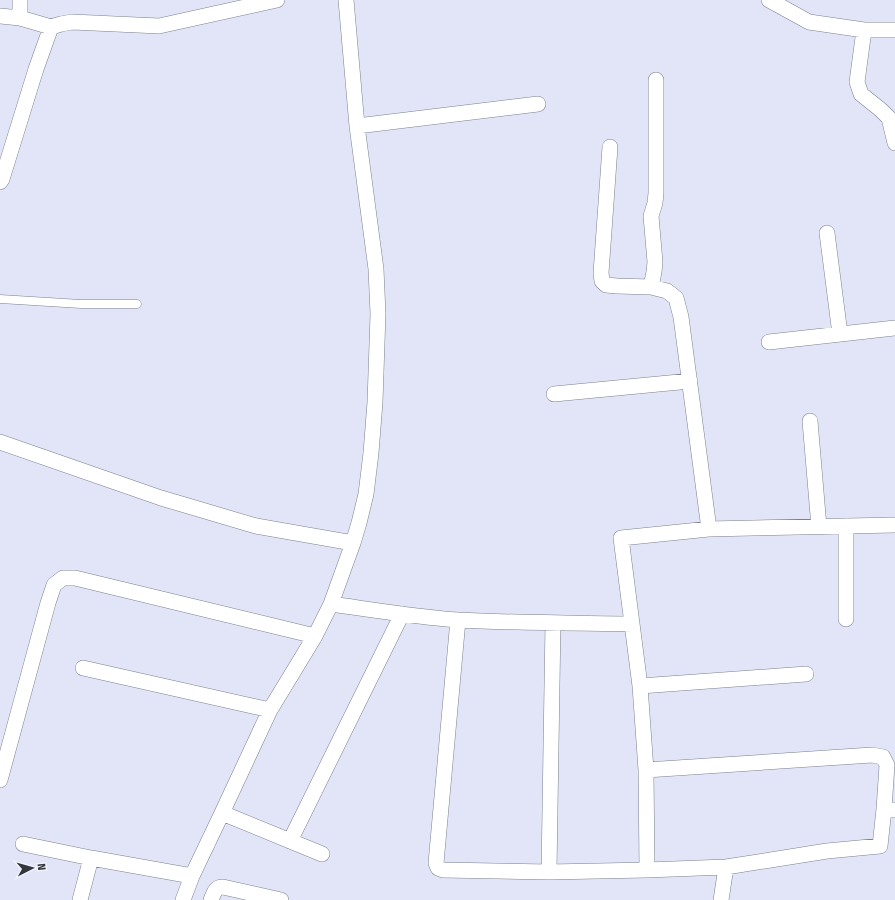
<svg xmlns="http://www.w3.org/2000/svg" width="895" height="900" viewBox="0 0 895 900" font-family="'Fira Sans Condensed',sans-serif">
  <rect width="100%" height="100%" fill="#e1e5f7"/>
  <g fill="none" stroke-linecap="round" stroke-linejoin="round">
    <defs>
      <path id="lane" d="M0,299l81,5h56"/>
      <path id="street" d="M20,0v18
        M769,0l40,22 55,8h31
        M0,16l20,2 31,9
        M864,30l-7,52 4,12 20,16 8,8 6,25
        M357,126l181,-22
        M610,147l-9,126 1,8 4,4 11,1 34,1 16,4 9,7 5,19 28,212
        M0,182l2,-3 34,-110 15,-42 10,-3 11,-2 87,4 118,-26
        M827,233l13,101
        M651,287l3,-15 1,-10 -4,-46 4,-13 1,-10v-113
        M769,342l126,-14
        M554,394l136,-13
        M810,421l9,106
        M0,442l161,56 95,28 97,17
        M846,526v93
        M331,604c43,6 85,13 127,16 58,3 116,3 174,4
        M458,620l-22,243 2,5 5,2 106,2 98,-2 79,-3 101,-16 53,-5 4,-37 11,1
        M83,668l187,42
        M640,686l166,-12
        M646,770l226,-15 11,2 4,8 -3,44
        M0,780l48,-177 6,-18 9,-7h12l240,58
        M222,813l100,41
        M290,841l112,-227
        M23,844l68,14 101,18
        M647,870l-1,-100 -6,-84 -19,-148 88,-9 186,-4
        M549,872l4,-249
        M80,900l11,-42
        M183,900l9,-24 30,-63 48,-103 45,-74 16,-32 22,-61 6,-20 7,-29 5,-41 4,-51 3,-88 -2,-45 -19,-143 -11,-126
        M211,900c3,-7 4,-13 12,-13l58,13
        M721,900l5,-33"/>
    </defs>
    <use href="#lane" stroke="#7c8090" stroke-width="9"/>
    <use href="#street" stroke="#7c8090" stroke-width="16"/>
    <use href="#lane" stroke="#fff" stroke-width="8"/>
    <use href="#street" stroke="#fff" stroke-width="15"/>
  </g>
  <g transform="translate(32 868) rotate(84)" stroke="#f1f3fe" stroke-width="3" paint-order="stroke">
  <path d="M0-3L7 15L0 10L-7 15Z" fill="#34363d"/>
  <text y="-6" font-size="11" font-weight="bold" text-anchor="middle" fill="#34363d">N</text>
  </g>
</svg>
